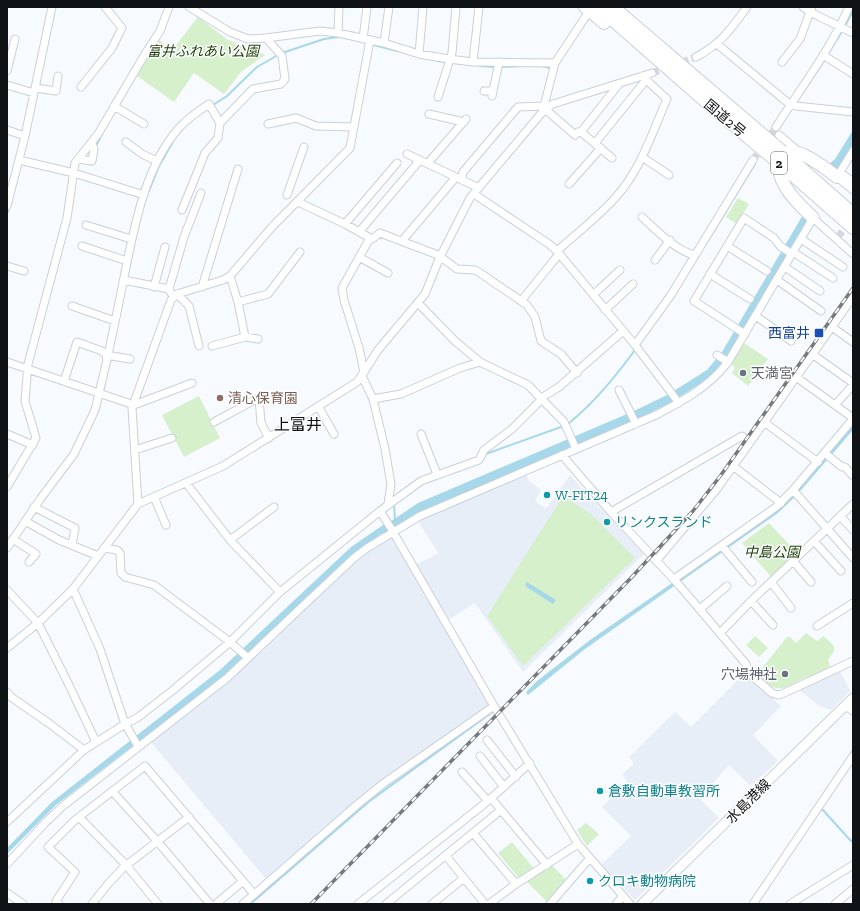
<svg xmlns="http://www.w3.org/2000/svg" width="860" height="911" viewBox="0 0 860 911" font-family="'Zilla Slab','Noto Sans JP',serif">
  <rect width="100%" height="100%" fill="#f7fafe"/>
  <path fill="#e7eef7" d="M525,472l4,9 12,9 -6,11 11,8 24,-34 74,79 -121,118 -48,-69 -27,17 -34,-54 24,-13 -21,-34z
    M394,536l98,168 -70,50 -155,126 -117,-139 198,-173 23,-19z
    M839,669l11,22 -19,19 -13,-5 -21,-17z
    M741,677h5l6,2 29,27 -28,29 25,26 -27,25 -22,-21 -22,25 -6,10 18,18 -84,82 -34,-35 30,-29 -29,-29 25,-26 -5,-6 12,-12 -5,-6 46,-45 16,15z"/>
  <path fill="#d6f0cc" d="M198,17l30,23 37,15 -24,17 -17,22 -30,-21 -20,29 -37,-26 22,-36 13,10z
    M738,198l11,6 -12,20 -11,-7z
    M744,343l24,16 -20,27 -16,-13 3,-5 -4,-4z
    M199,396l21,42 -36,19 -22,-42z
    M563,496l28,18 44,44 -112,108 -36,-50z
    M769,523l28,30 -25,25 -30,-35z
    M806,633l11,8 7,-5 10,10v5l-6,9 2,6c-5,7 -17,9 -25,12 -14,5 -24,18 -39,4 -3,-2 -6,-5 -8,-9l29,-36h3l6,6z
    M755,636l13,12 -9,9 -13,-12z
    M586,823l13,11 -12,12 -10,-16z
    M512,842l24,29 -15,10 -23,-28z
    M551,864l16,17 -19,22 -22,-22z"/>
  <path fill="#a7d8e9" d="M853,130v14l-17,27 -9,-5 8,-7z
    M804,213l4,8 -81,137 -14,17 -41,27 -33,16 -160,70 -62,25 -26,18 -10,3 -29,22 -128,120 -168,129 -49,49v-6l45,-46 168,-132 131,-123 35,-24 1,1 31,-21 216,-92 35,-17 38,-24 15,-18z
    M853,423v7l-57,66 -18,17 -193,136 -57,46 -2,-3 11,-11 53,-41 186,-129z
    M527,582l29,18 -3,4 -28,-18z
    M488,714l2,1 -120,87 -118,102h-5l122,-104z"/>
  <g fill="none" stroke-linecap="round" stroke-linejoin="round">
    <path stroke="#a7d8e9" stroke-width="2" d="M846,24l7,-13
      M370,44l27,7
      M282,53l42,-14 15,-2
      M438,61l25,3
      M480,66l15,1
      M542,66l8,2
      M500,67l23,-1
      M816,73l25,-40
      M213,105l14,-9 30,-29 21,-12
      M96,146l7,-14
      M149,191l10,-25 15,-26
      M7,214l2,-6
      M706,244l49,-80
      M103,394l2,-12
      M568,424c27,-22 47,-47 67,-74
      M483,455l78,-28
      M394,504l1,17
      M487,716l5,-4
      M850,755l3,-5
      M822,809l29,32 2,-1"/>
    <path stroke="#d4d7db" stroke-width="7" stroke-dasharray="7 3.5" stroke-linecap="butt" d="M652,73l44,-16
      M753,160l23,-33
      M838,237l12,-16"/>
    <defs>
      <path id="street" d="M189,7l41,25 18,7 18,-1 54,-7 18,2 46,10 35,11 30,5 24,3 82,1
        M803,7l7,5 2,-5
        M338,33l1,-26
        M363,39l4,-32
        M384,43l5,-36
        M717,44l70,58 9,4 57,6
        M419,54l4,-47
        M823,55l30,19
        M696,57c26,-14 34,-27 51,-50
        M473,62l6,-55
        M782,62l18,-23 10,-27 43,21
        M7,71l8,-32
        M7,85l27,8
        M81,87l31,-39 10,-20 -17,-21
        M35,88l21,3 2,-15
        M484,91h9
        M492,96l7,-34
        M438,97l14,-44 4,-46
        M114,106l30,18
        M429,114l35,8
        M268,124l28,-6 20,8 37,1
        M776,127c25,-39 54,-77 73,-120
        M7,130l18,6
        M578,132l-3,3 -30,-26 -1,-3 11,-43 31,-47
        M779,135l20,17
        M126,142l16,12 15,7
        M595,143l51,-63
        M853,151l-16,26 16,13
        M407,154l72,34
        M642,157l27,18
        M612,158l-31,-26 38,-48
        M78,159l14,2 2,-12 -2,-6
        M19,160l55,13 70,22
        M428,163l38,-44
        M840,172l13,10
        M462,179l1,-7 55,-65 26,-1
        M569,184l32,-36
        M474,194l75,50 8,7 78,94 44,58
        M287,195l17,-48
        M298,202l47,22 27,15 8,-6 58,22 19,14 18,1 5,3 47,32 8,12 6,24 20,13 16,19
        M7,206l18,-70 27,-129
        M182,210l23,-57 13,-15 2,-15 33,-34 28,-5 4,-5 -3,-23 -16,-18
        M642,217c13,12 35,35 53,38
        M345,224l52,-61
        M86,225l45,14
        M359,232l61,-72
        M801,239l42,28
        M402,241l54,-64
        M82,246l45,15
        M727,246l40,25
        M557,251c19,-17 41,-34 59,-54 25,-28 36,-64 51,-98l-25,-23
        M793,252l40,26
        M359,257l29,16
        M655,260l15,-20
        M7,266l17,5
        M785,267l35,24
        M710,274l40,25
        M230,276l8,26 7,35 13,2
        M124,280l45,9 2,4
        M777,280l44,31
        M154,287l11,-40
        M202,287l36,-118
        M169,289l15,-52 17,-44
        M177,294l12,12 10,40
        M593,295l27,-25
        M521,301l38,-47
        M238,302l30,-8 32,-42
        M418,303l37,38 25,21 48,23 36,37 12,27
        M72,306l43,15
        M605,310l28,-26
        M756,316l35,25
        M832,327l21,15
        M745,334l-51,-33 50,-83 30,20 6,8 12,8
        M635,345l36,-50 82,-135
        M212,346l33,-9
        M812,354l41,29
        M717,355l11,7
        M7,362l127,43 58,-22
        M364,372l-5,-24 -15,-48 -2,-12 28,-50
        M362,376l11,23 12,50 6,35 -3,20
        M796,377l57,41
        M64,381l13,-39 25,9 4,4 24,4
        M619,390l17,34
        M259,398l2,25 8,15
        M541,398l18,-11 64,-56
        M373,399l28,-5 59,-26 20,-6
        M835,405l18,-20
        M318,406l16,28
        M214,422l48,-26
        M764,422l54,40
        M7,434l26,11
        M421,434l16,40
        M135,450l37,-12
        M825,453l17,14h3l8,9
        M562,455l49,57 68,73 67,79 3,9 23,20 6,2 4,-1 71,-33
        M733,466l48,37
        M186,483l44,57 50,52
        M7,487l29,-49 -11,-37 3,-37 39,-146 8,-55 23,-29 47,-80 15,-23 9,-24
        M793,490l60,68
        M154,497l12,28
        M138,504l-6,-96 39,-108 6,-6 46,-14 7,-4 6,-7 35,-41 79,-80 20,-108
        M34,507l41,21 -3,17
        M380,511l12,19 102,176 84,138 52,60
        M611,512l131,-76 8,6
        M840,516l13,14
        M25,521l34,19 39,16
        M13,539l23,15 -7,8
        M230,540l44,-33
        M814,541l27,30
        M722,546l30,36
        M7,548l34,-50 33,-44 21,-44 12,-50 -1,-5 3,-5c5,-23 10,-46 14,-68 11,-52 20,-112 55,-153 9,-10 20,-18 31,-25l11,19
        M104,548l13,2 3,3 1,20 4,4 29,8 76,57 18,16
        M656,561l61,-72 136,-192
        M793,561l18,21
        M674,579l102,-72 17,-17 60,-71
        M771,582l20,26
        M73,589l27,60 25,75 13,22
        M7,590l31,33 30,60 28,59
        M751,601l22,24
        M700,609l27,-23
        M817,626l36,-23
        M720,633l31,-32 102,-97
        M7,648l31,-25 35,-34 65,-85 85,-38 134,-84 7,-10 14,-22 47,-56 15,-37 30,-59 75,-89 8,-5 99,-31
        M7,692l4,5 39,27 34,26
        M845,706l8,5
        M487,740l29,37
        M480,756l24,31
        M462,772l26,29
        M112,791l46,51 52,62
        M491,798l56,67
        M79,817l47,48 32,39
        M7,822l77,-72 41,-26 12,-6 35,-27 58,-49 50,-50 100,-81 41,-30 58,-21 5,-10 28,-21 30,-30
        M473,833l43,51
        M446,856l39,48
        M7,864l39,-42 17,-16 164,-128 78,-74 49,-46 13,-10 53,-32 236,-101c27,-14 53,-28 72,-53l85,-144 40,36
        M7,893l16,11
        M59,904l-3,-3 19,-29 -27,-25 27,-27 70,-54 109,128
        M92,904l16,-20 16,-17 65,-50
        M216,904l27,-23
        M243,904l115,-100 26,-21 110,-77
        M358,904l130,-103 42,-38
        M386,904l115,-94
        M432,904l32,-26
        M489,904l27,-20 62,-40
        M550,904l40,-46
        M616,904l7,-8
        M753,904l100,-148
        M790,904l63,-39
        M835,904l18,-15"/>
      <path id="secondary" d="M642,904l211,-206"/>
      <path id="highway" d="M585,7l19,16
        M598,7l115,101 67,56 73,64
        M613,7l171,146 69,61
        M784,153c4,0 7,-1 10,-1 11,1 34,18 43,25
        M780,164c-4,20 20,41 33,54"/>
    </defs>
    <use href="#street" stroke="#c9d0da" stroke-width="9"/>
    <use href="#secondary" stroke="#c9d0da" stroke-width="11"/>
    <use href="#highway" stroke="#c9d0da" stroke-width="14"/>
    <use href="#street" stroke="#fff" stroke-width="7"/>
    <use href="#secondary" stroke="#fff" stroke-width="9"/>
    <use href="#highway" stroke="#fff" stroke-width="12"/>
    <defs>
      <path id="rail" d="M311,904l319,-325 63,-68 28,-36 132,-187"/>
    </defs>
    <use href="#rail" stroke="#777a7d" stroke-width="3.5"/>
    <use href="#rail" stroke="#fff" stroke-width="2" stroke-dasharray="6" stroke-linecap="butt"/>
  </g>
  <rect fill="#1a4fb4" stroke="#fff" stroke-width="1.5" x="814" y="328" width="10" height="10" rx="2"/>
  <g fill="#6b7280" stroke="#fff" stroke-width="1.5">
    <circle cx="743" cy="373" r="4"/>
    <circle cx="785" cy="674" r="4"/>
  </g>
  <circle fill="#8d6e63" stroke="#fff" stroke-width="1.5" cx="220" cy="398" r="4"/>
  <g fill="#0f9aa8" stroke="#fff" stroke-width="1.5">
    <circle cx="547" cy="495" r="4"/>
    <circle cx="607" cy="522" r="4"/>
    <circle cx="600" cy="791" r="4"/>
    <circle cx="590" cy="881" r="4"/>
  </g>
  <g text-anchor="middle" stroke-width="3" stroke-linejoin="round" paint-order="stroke">
    <rect fill="#fff" stroke="#585a5c" stroke-width="1" x="771" y="152" width="16" height="22" rx="3"/>
    <g font-size="13" font-weight="bold" fill="#101316">
      <text x="779" y="168">2</text>
    </g>
    <g font-size="14" font-style="italic" fill="#1c3d0a" stroke="#fff">
      <text x="203" y="56">富井ふれあい公園</text>
      <text x="772" y="557">中島公園</text>
    </g>
    <g font-size="14" fill="#101316" stroke="#fff">
      <text transform="translate(725 118) rotate(40)" y="5">国道2号</text>
      <text transform="translate(748 801) rotate(-45)" y="5">水島港線</text>
    </g>
    <g font-size="14" fill="#164399" stroke="#fff" text-anchor="end">
      <text x="810" y="338">西富井</text>
    </g>
    <g font-size="14" fill="#5b616d" stroke="#fff" text-anchor="start">
      <text x="751" y="378">天満宮</text>
      <text x="777" y="679" text-anchor="end">穴場神社</text>
    </g>
    <g font-size="14" fill="#785e54" stroke="#fff" text-anchor="start">
      <text x="228" y="403">清心保育園</text>
    </g>
    <g font-size="14" fill="#0d838f" stroke="#fff" text-anchor="start">
      <text x="555" y="500">W-FIT24</text>
      <text x="615" y="527">リンクスランド</text>
      <text x="608" y="796">倉敷自動車教習所</text>
      <text x="598" y="886">クロキ動物病院</text>
    </g>
    <g font-size="16" fill="#101316" stroke="#fff">
      <text x="298" y="430">上富井</text>
    </g>
  </g>
  <rect width="860" height="911" fill="none" stroke="#101316" stroke-width="16"/>
</svg>
